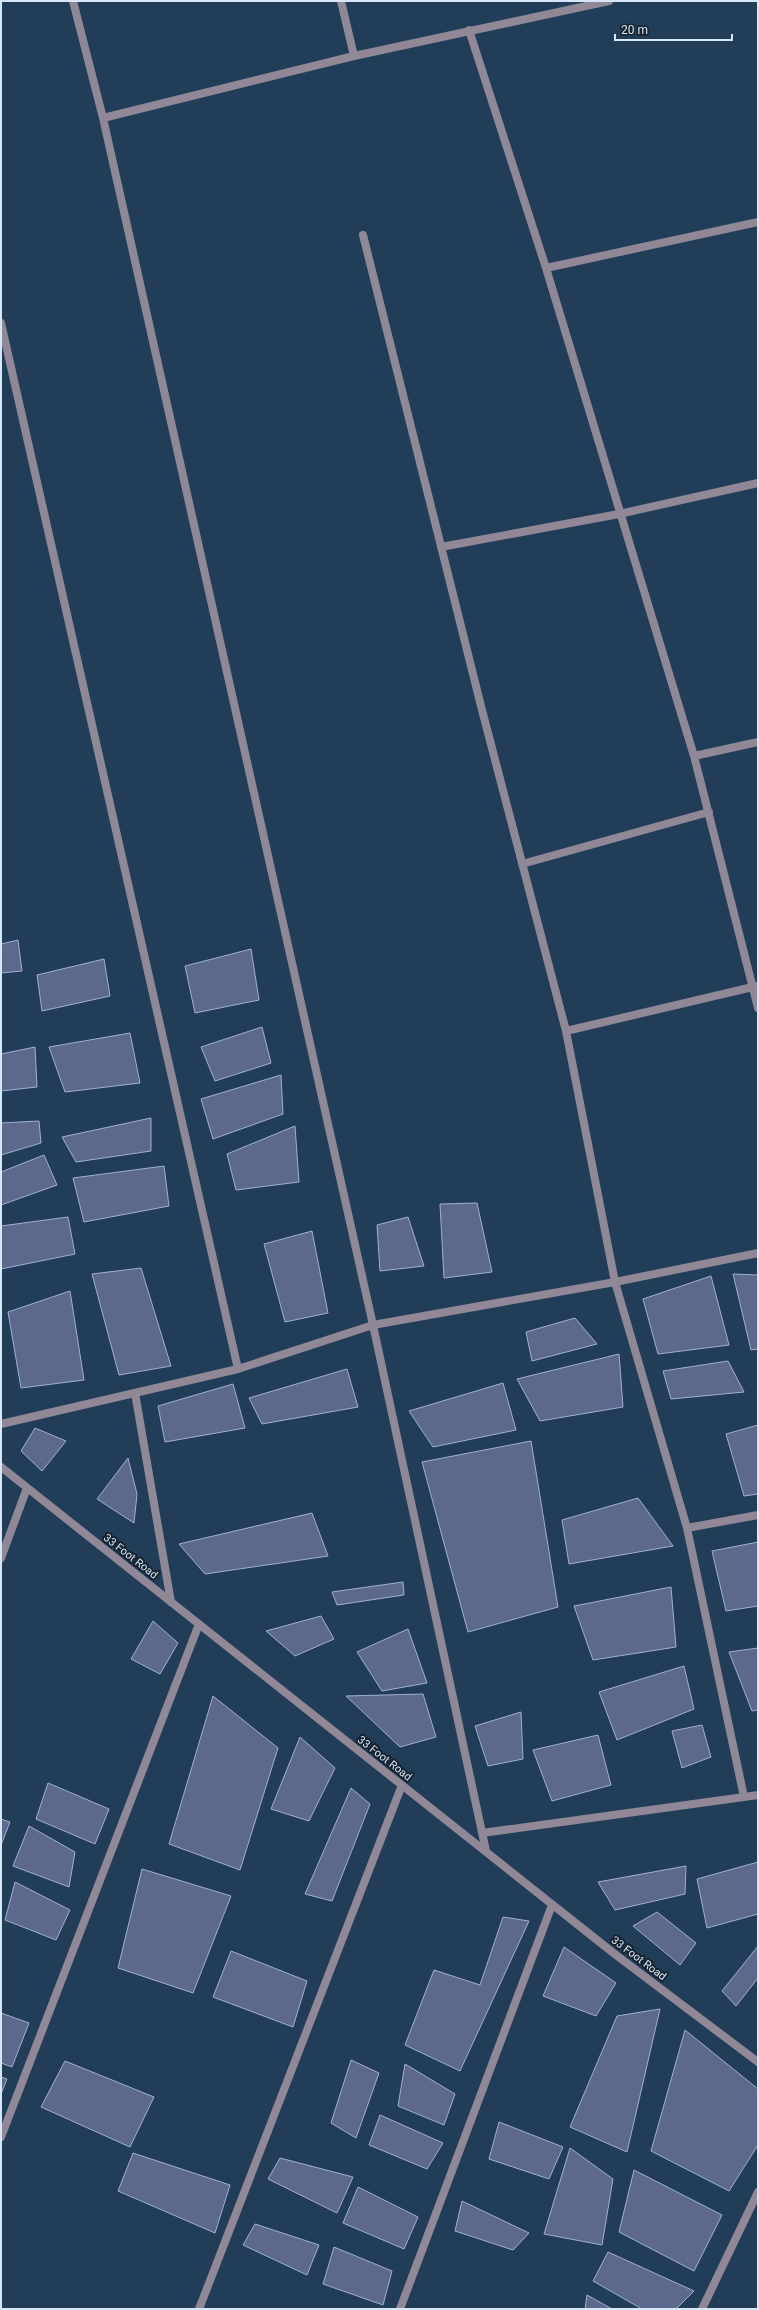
<svg xmlns="http://www.w3.org/2000/svg" width="759" height="2310" viewBox="0 0 759 2310" font-family="Roboto,sans-serif">
  <rect width="100%" height="100%" fill="#223d58"/>
  <path fill="#5d698c" stroke="#a2afd6" d="M18,940l4,31 -21,2v-29z
    M251,949l8,51 -64,13 -10,-47z
    M104,959l6,37 -68,15 -5,-36z
    M262,1027l9,36 -56,18 -14,-34z
    M130,1033l10,50 -75,9 -16,-45z
    M35,1047l2,40 -36,4v-37z
    M281,1075l2,39 -70,25 -12,-40z
    M151,1118v33l-75,11 -14,-25z
    M39,1121l2,22 -40,12v-32z
    M295,1126l4,56 -63,8 -9,-36z
    M44,1155l13,30 -56,20v-33z
    M164,1166l5,40 -85,16 -11,-44z
    M477,1203l15,69 -48,6 -4,-74z
    M68,1217l7,37 -74,15v-43z
    M408,1217l16,49 -44,5 -3,-46z
    M312,1231l16,82 -43,9 -21,-78z
    M141,1268l30,98 -52,9 -27,-101z
    M733,1274l25,1v74l-7,1z
    M711,1276l18,69 -71,9 -15,-55z
    M70,1291l14,89 -63,8 -13,-76z
    M575,1318l22,26 -65,17 -6,-29z
    M619,1354l4,53 -83,14 -23,-42z
    M728,1361l16,31 -73,7 -8,-28z
    M347,1369l11,38 -96,17 -13,-26z
    M503,1383l13,47 -83,17 -24,-36z
    M233,1384l12,44 -80,14 -7,-36z
    M758,1425v69l-14,2 -18,-62z
    M35,1428l31,13 -24,30 -21,-20z
    M531,1441l27,166 -90,25 -46,-170z
    M128,1458l9,36 -3,29 -37,-24z
    M638,1498l35,48 -104,18 -7,-44z
    M312,1513l16,43 -123,18 -26,-30z
    M758,1542v64l-32,5 -14,-60z
    M403,1582l1,13 -67,10 -5,-13z
    M671,1587l5,60 -83,13 -19,-54z
    M321,1616l13,23 -39,17 -29,-25z
    M153,1621l25,22 -18,31 -29,-15z
    M408,1629l19,54 -45,8 -25,-39z
    M758,1648v62l-6,1 -23,-59z
    M684,1666l10,43 -77,31 -18,-48z
    M423,1694l13,43 -36,10 -54,-51z
    M213,1696l65,52 -38,122 -71,-26z
    M521,1712l2,47 -35,7 -13,-40z
    M702,1725l9,32 -29,11 -10,-37z
    M598,1735l13,50 -59,16 -19,-51z
    M300,1737l35,31 -26,53 -38,-12z
    M48,1783l61,26 -14,35 -59,-25z
    M351,1788l19,16 -38,97 -27,-7z
    M1,1819l9,3 -9,23z
    M29,1826l46,26 -6,35 -56,-21z
    M758,1862v52l-51,14 -10,-49z
    M686,1866l-1,28 -70,16 -17,-28z
    M142,1869l89,27 -38,97 -75,-25z
    M15,1882l55,28 -14,30 -51,-20z
    M657,1912l39,31 -16,22 -47,-39z
    M503,1917l26,4 -69,150 -55,-26 29,-75 46,15z
    M758,1946v32l-22,28 -14,-15z
    M564,1947l52,36 -20,33 -53,-20z
    M231,1951l76,30 -14,46 -80,-30z
    M660,2009l-33,143 -57,-25 47,-111z
    M1,2013l28,10 -17,44 -11,-4z
    M685,2030l73,59v56l-29,46 -78,-40z
    M351,2060l28,13 -23,65 -25,-15z
    M65,2061l89,36 -24,50 -89,-40z
    M405,2064l50,30 -11,31 -46,-19z
    M1,2077l6,2 -6,15z
    M380,2115l63,28 -16,26 -58,-24z
    M499,2122l64,25 -14,32 -60,-20z
    M570,2148l43,31 -11,66 -58,-11z
    M133,2153l97,32 -15,48 -97,-42z
    M280,2158l73,19 -16,36 -69,-34z
    M634,2170l88,45 -28,56 -75,-39z
    M358,2187l60,30 -14,32 -61,-26z
    M462,2201l67,32 -16,17 -58,-19z
    M255,2224l64,21 -12,30 -64,-30z
    M334,2247l58,24 -9,34 -60,-21z
    M608,2252l86,39 -18,18h-34l-49,-28z
    M587,2295l25,14h-27z"/>
  <g fill="none" stroke-linecap="round" stroke-linejoin="round">
    <path stroke="#908797" stroke-width="8" d="M73,1l30,117 270,1207 113,526
      M341,1l13,55
      M469,30l77,238 148,488
      M103,118l251,-62 255,-55
      M363,235l119,475 84,321 49,251 72,246 71,-13
      M546,268l212,-46
      M1,323l237,1046
      M441,547l178,-33 139,-31
      M758,742l-64,14 64,252
      M522,864l187,-52
      M566,1031l191,-45
      M135,1393l36,209
      M1,1424l237,-55 135,-44 242,-43 143,-29
      M1,1467l615,488 142,107
      M687,1528l57,269 14,-2
      M1,1558l26,-70
      M482,1833l262,-36
      M1,2137l198,-513
      M199,2309l203,-524
      M400,2309l152,-404
      M702,2309l56,-117"/>
  </g>
  <g text-anchor="middle" stroke-width="4" stroke-linejoin="round" paint-order="stroke">
    <g font-size="11" fill="#d7e7f8" stroke="#17232f">
      <text transform="translate(131 1556) rotate(38)" y="4">33 Foot Road</text>
      <text transform="translate(385 1758) rotate(38)" y="4">33 Foot Road</text>
      <text transform="translate(639 1958) rotate(37)" y="4">33 Foot Road</text>
    </g>
  </g>
  <rect width="759" height="2310" fill="none" stroke="#d7e7f8" stroke-width="4"/>
  <path d="M615 34v6h117v-6" fill="none" stroke="#d7e7f8" stroke-width="2"/>
  <text x="621" y="34" font-size="12" fill="#d7e7f8" stroke="#17232f" stroke-width="3" paint-order="stroke">20 m</text>
</svg>
